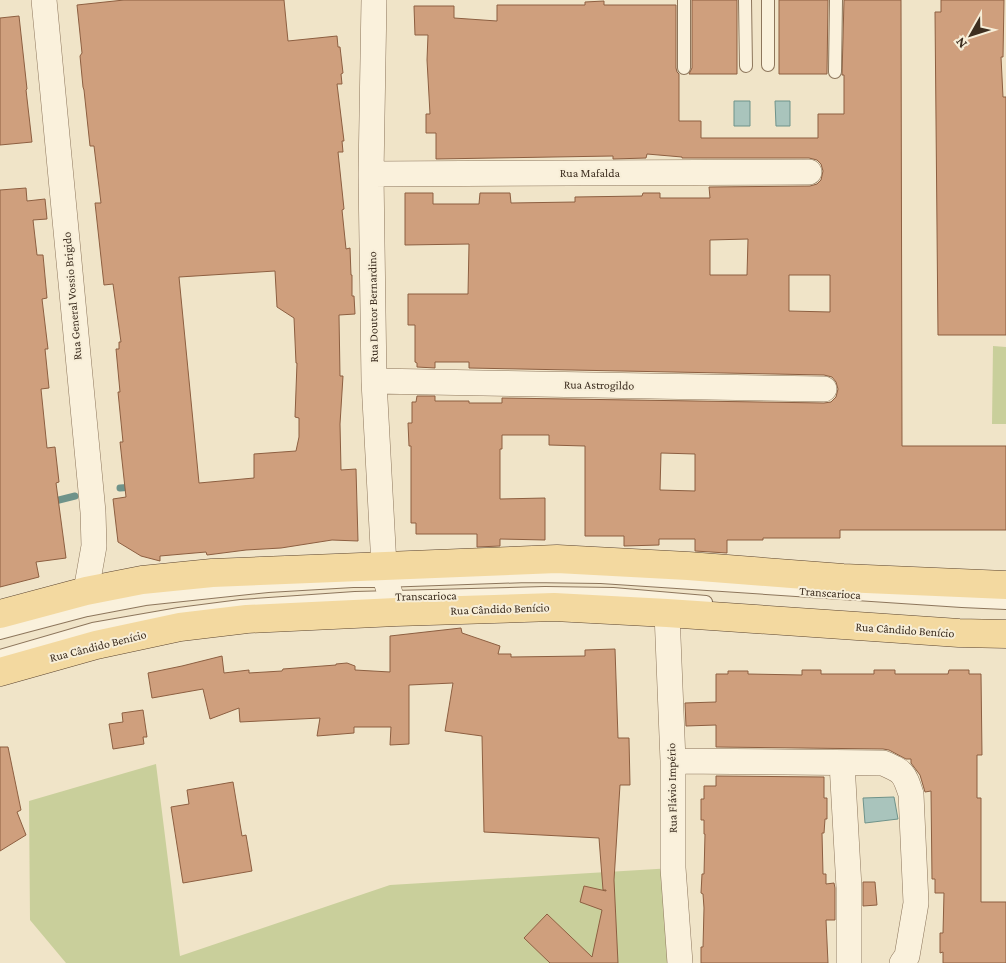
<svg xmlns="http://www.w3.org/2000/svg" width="1006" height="963" viewBox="0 0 1006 963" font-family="'Crimson Pro',serif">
  <rect width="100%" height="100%" fill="#f0e4c8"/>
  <path fill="#c9cf9b" d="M993,346l13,1v77h-14z
    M156,764l24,192 210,-71 283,-17 11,95h-618l-36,-43 -1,-119z"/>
  <path fill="#a9c4bc" stroke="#6f938a" d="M734,101h16v25h-16z
    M775,101h15v25h-14z
    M894,797l4,22 -33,4 -2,-25z"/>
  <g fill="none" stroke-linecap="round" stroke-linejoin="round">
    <path stroke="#6f938a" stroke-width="7" d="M120,488l14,-1
      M51,502l24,-6"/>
  </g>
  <path fill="#cf9f7d" stroke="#8d5f41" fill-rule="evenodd" d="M124,0h160l4,41 49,-5 1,11h2l3,26 -2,1 1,10h-5l7,57h-2l1,11h-5l6,57 -2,1 4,39 4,-1 1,27h1v21h2l1,18 -16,1 1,61h3l-3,48 1,46 15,-1 2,72 -26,-1 -51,8 -35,2 -39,5 -1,-3 -46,4v5l-19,-5 -23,-14 -5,-43 13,-2 -6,-55h3l-5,-50h2l-4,-43h3v-7h2l-8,-58 -9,1 -9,-82h6l-7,-57h-4l-6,-56 -1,-3 -3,-31 2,-3 -5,-48zM275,271l2,36 17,11 2,45h1l-2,54 4,1v19l-3,14 -42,3v24l-55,5 -20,-206z
    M692,0h45v74h-48l3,-6z
    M779,0h49l-1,74h-48z
    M844,0h57l1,446h104v84h-166v8h-77v2h-36v13l-32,-2v-12h-36v6l-35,1v-10h-39v-90l-36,-1v-10h-47v14h-2v50l45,-1v42l-45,-1v7l-23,1v-13h-61v-11h-5v-77h-2l-1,-23h4v-21h4l1,-6h18v5h34v2h33v-5l322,5 7,-1 5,-5 2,-8 -2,-7 -4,-5 -8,-2 -355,-7v-6h-34v6l-18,-1v-4l-2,-1v-37h-7v-31h60l1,-50 -64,1v-52h28v11h46l1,-11h30l1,10 64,-1v-5l67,-1 1,-3h17v5h50l-1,-11 101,-1 7,-2 4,-4 2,-9 -2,-7 -4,-4 -8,-2h-127v-1l-35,-3 -1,4 -33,1v-3l-177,3v-26h-10v-19h4l-3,-54 1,-25h-13l-1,-29h40v12l43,3v-16h88v-3l19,-1v4h72v63l1,4 2,2v47h22v17h117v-24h26v-39h-2zM748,239l-1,36h-37v-35zM789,275h41v37l-41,-1zM661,453l34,1v37l-35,-1z
    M941,0h63l-1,57h-2l2,40h3v238h-68l-3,-323h6z
    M19,16l8,73 -1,1 6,52 -32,3v-127z
    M26,188l1,13 18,-2 2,20 -14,1 4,35h6l4,43 -5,1 6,50h-3l4,39 -8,1 6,59 8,-1 4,35 -3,1 10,75 -30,4 3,15 -39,10v-397z
    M461,628l1,5 38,13 -2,8h13v3l74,-1v-6l30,-1 3,89h11l1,47h-10l-6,95 4,83h-68l-26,-25 23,-24 45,43 10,-47 -22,-8 4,-16 22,5v-1h-3l-4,-52 -115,-6 -2,-96 -37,-5 8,-48 -44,2v59l-19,1 1,-18h-37v6l-37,3 3,-18 -80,4 -1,-14 -29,11 -7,-30 -51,9 -4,-25 34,-7 40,-10 2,17 25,-3v3l33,-2 1,-2 53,-4v-1l11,-1 8,3v4l35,2v-36z
    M802,670h19v4h53v-4h21v4h53l1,-4h20v4h12l1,81h-5v43h4v104h25v61h-63v-11l-3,1v-20h3l1,-40h-9v-14h-3l-1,-88 -6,1 -5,-17 -9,-12v-4h-5l-17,-9 -6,-1 -167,-2v-22l-30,1 -1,-23 31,-1v-28h12v-3h20v3l54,1z
    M143,710l4,27h-4l1,7 -31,5 -4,-25 14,-2 -1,-9z
    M0,747h8l13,63 -4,2 9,23 -26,16z
    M716,776l108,1v21h3v21h-2l-1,14h-2l1,41h3v10l8,-1 1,5v32h-9l2,43h-127v-16h2l1,-39 -1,-14 -2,-1 1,-19h2l1,-40h-1v-14h-3v-21h3v-13h12z
    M233,782l9,54 4,-1 6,36 -69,12 -12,-76 18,-3 -2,-14z
    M863,882h12l2,23 -14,1z"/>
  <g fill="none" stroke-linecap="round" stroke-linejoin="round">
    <defs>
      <path id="service" d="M684,0v68
        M745,0l1,66
        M768,0v65
        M835,72l1,-72
        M0,633l87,-23 58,-11 123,-13 85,-5h29l146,-5 73,1 361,24 44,2
        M0,656l93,-27 86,-15 62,-8 114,-8 190,-5 68,1 93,8"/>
      <path id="minor" d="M44,0l49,512 1,34 -8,45
        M374,0l-3,174 3,207 10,185 2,15 10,31
        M371,174l438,-2
        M374,381l450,8
        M667,613l6,148v107l7,95
        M673,761l210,2c21,9 21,10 28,31l5,109 -9,53 -5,7
        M842,763l7,125v75"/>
      <path id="primary" d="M0,614l86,-23 56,-11 70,-7 345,-14 131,7 155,12 163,7
        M0,672l96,-27 84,-18 67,-8 149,-7 158,-5 113,6 292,20 47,1"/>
    </defs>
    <use href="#service" stroke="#8d765c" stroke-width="14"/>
    <use href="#minor" stroke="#8d765c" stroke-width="26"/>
    <use href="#primary" stroke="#5b4430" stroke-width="29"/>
    <use href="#service" stroke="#faf1dc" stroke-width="12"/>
    <use href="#minor" stroke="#faf1dc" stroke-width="25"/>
    <use href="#primary" stroke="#f3d9a0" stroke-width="28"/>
  </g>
  <g text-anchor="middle" stroke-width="4" stroke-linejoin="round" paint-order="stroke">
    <g font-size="12" fill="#3d2e20" stroke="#f7eed8">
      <text x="590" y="177">Rua Mafalda</text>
      <text transform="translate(72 296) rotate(-95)" y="4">Rua General Vossio Brigido</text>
      <text transform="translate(373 307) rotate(-91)" y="4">Rua Doutor Bernardino</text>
      <text transform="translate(599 385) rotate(1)" y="4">Rua Astrogildo</text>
      <text transform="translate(830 593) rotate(4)" y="4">Transcarioca</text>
      <text transform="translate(426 596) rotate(-1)" y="4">Transcarioca</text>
      <text transform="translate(500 609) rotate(-2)" y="4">Rua Cândido Benício</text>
      <text transform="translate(905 630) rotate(4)" y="4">Rua Cândido Benício</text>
      <text transform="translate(98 646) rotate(-14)" y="4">Rua Cândido Benício</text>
      <text transform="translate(672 788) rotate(-91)" y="4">Rua Flávio Império</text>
    </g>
  </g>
  <g transform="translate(971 35) rotate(231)" stroke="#f7eed8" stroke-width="4" paint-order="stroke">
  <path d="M0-4L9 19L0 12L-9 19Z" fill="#3d2e20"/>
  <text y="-8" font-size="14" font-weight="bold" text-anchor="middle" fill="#3d2e20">N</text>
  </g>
</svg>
